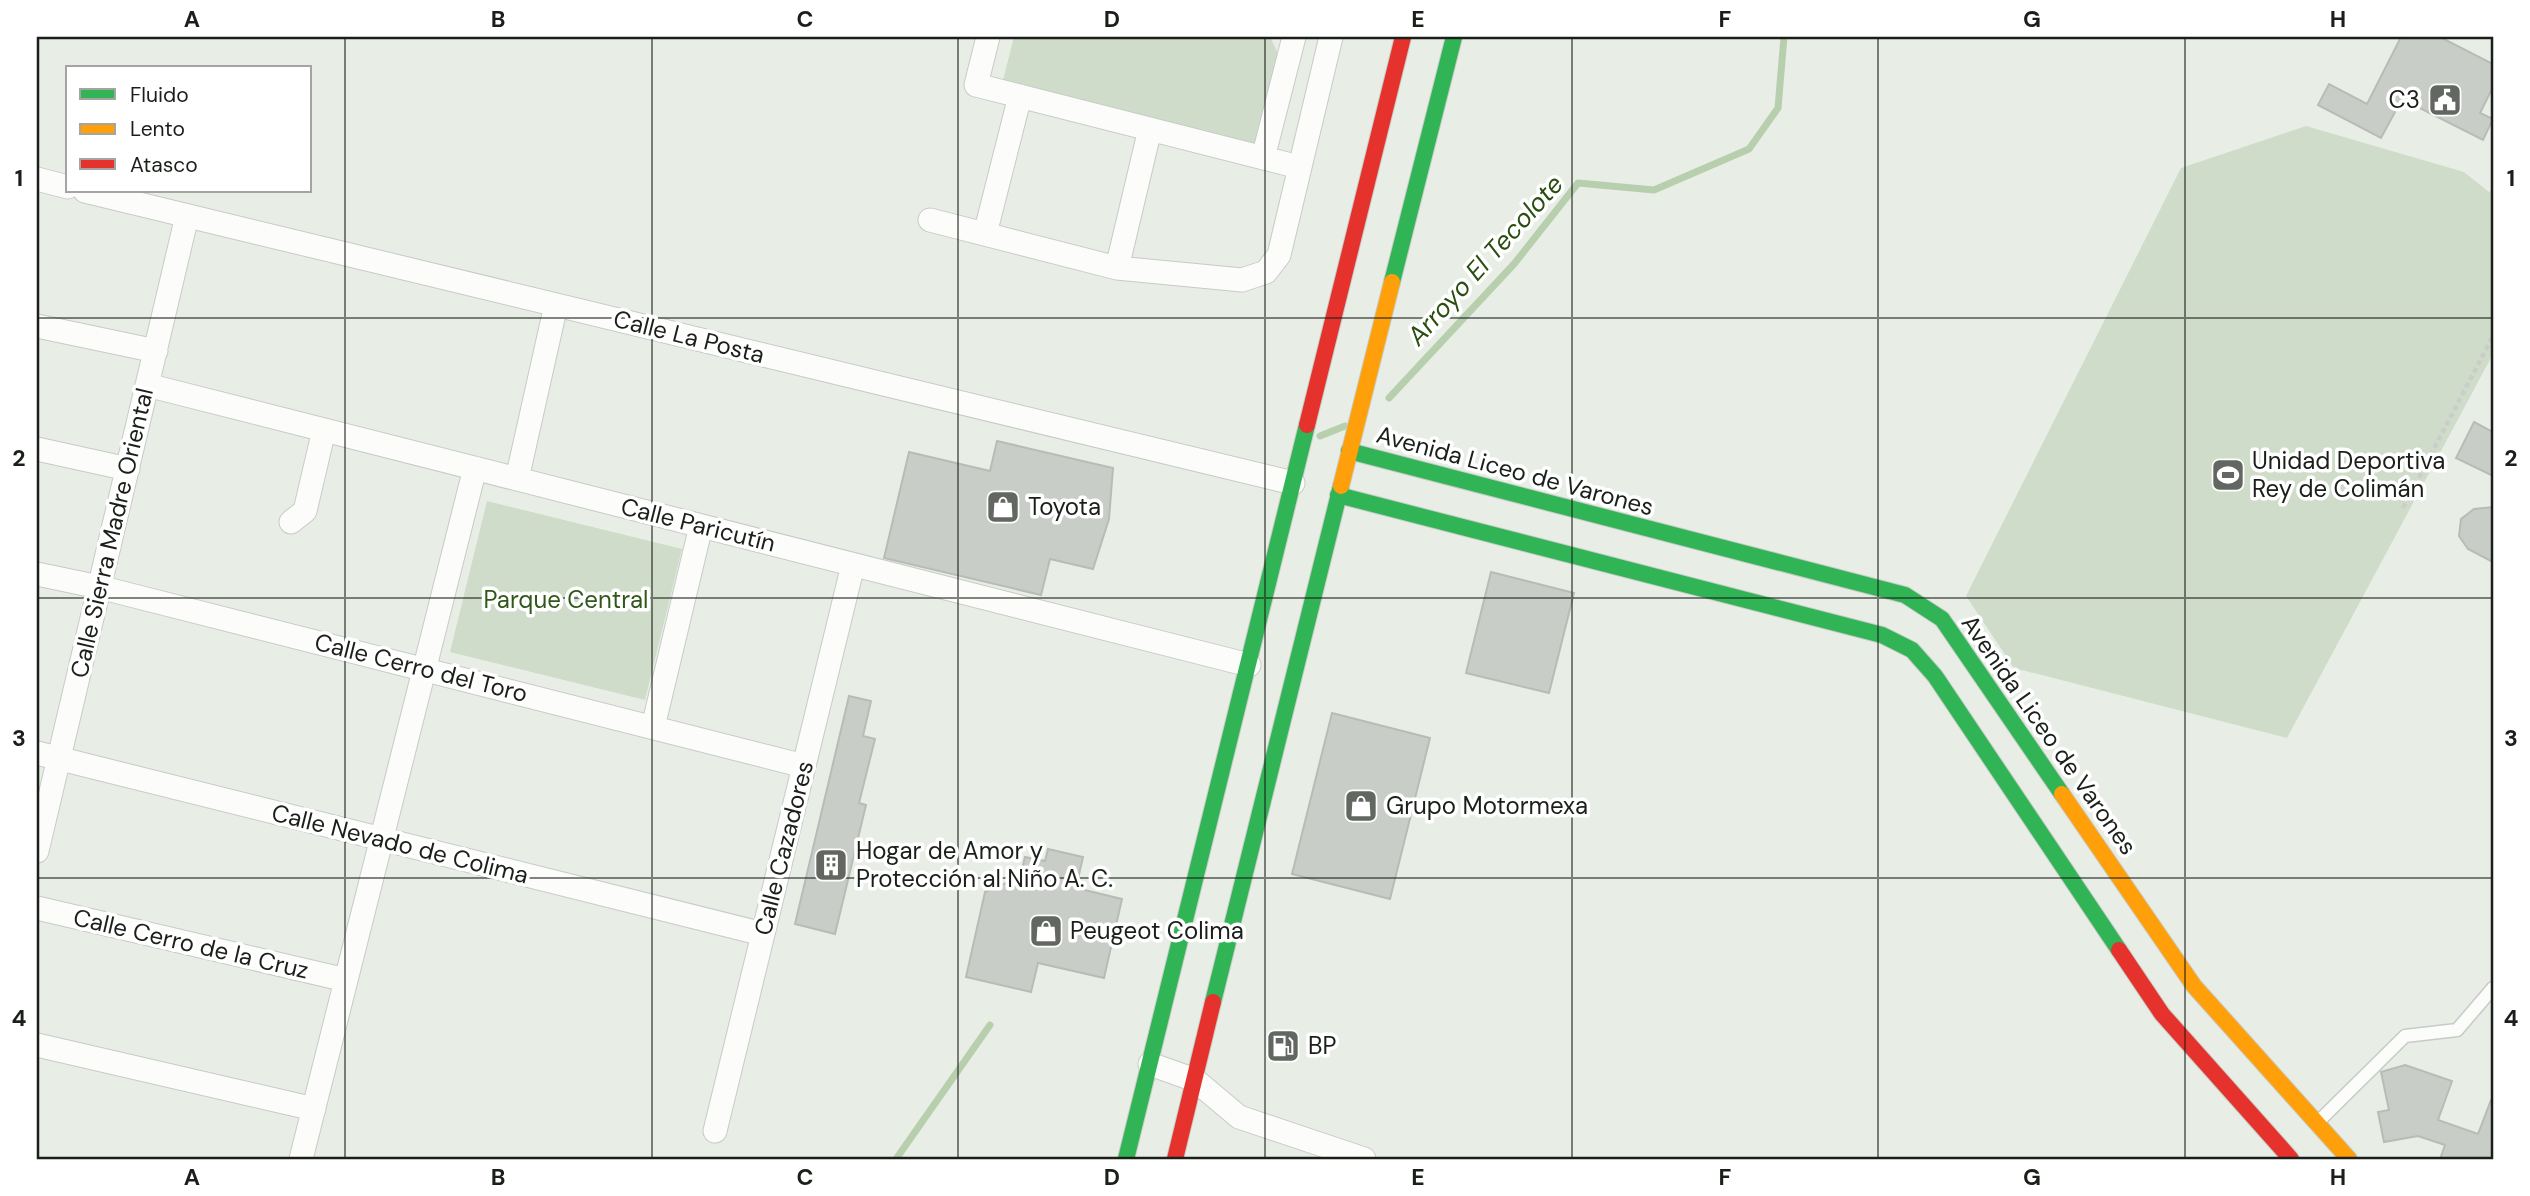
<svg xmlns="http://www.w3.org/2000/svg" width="2530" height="1196" viewBox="0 0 2530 1196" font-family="'DM Sans',sans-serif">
  <rect width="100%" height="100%" fill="#e8eee6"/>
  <path fill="#cfdcc9" d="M1014,37h256l9,18 -22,89 -254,-64z
    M2306,126l158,46 25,20 4,-4v166l-206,384 -273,-70 -48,-72 215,-428z
    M487,501l195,48 -37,151 -195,-48z"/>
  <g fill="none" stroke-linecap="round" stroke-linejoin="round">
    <path stroke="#b8cfad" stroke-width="7" d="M1389,398l125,-134 64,-81 76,7 95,-41 29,-41 6,-71
      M1320,436l25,-10
      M896,1159l94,-134"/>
  </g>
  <path fill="#c9cdc7" stroke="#b8bcb6" stroke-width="2" d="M2401,37h39l53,27v23l-13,26 13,6 -10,21 -81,-41 -21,39 -63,-33 11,-21 38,20z
    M2474,422l19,10v44l-37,-18z
    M997,441l116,27 -4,51 -16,50 -43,-10 -9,36 -157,-37 25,-106 81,19z
    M2493,507v55l-25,-13 -9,-13 2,-17 13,-10z
    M1491,572l83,21 -25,100 -83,-20z
    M849,696l22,5 -8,35 12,3 -16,64 7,2 -31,129 -40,-10z
    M1332,713l98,25 -40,161 -98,-25z
    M1048,849l35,8 -7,31 46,11 -18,79 -66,-15 -7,29 -65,-15 19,-85 35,-15 5,-20 20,4z
    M2405,1065l47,16 -14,39 40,14 13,-34h2v59h-53l5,-14 -27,-9 -34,6 -6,-30 11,-2 -8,-38z"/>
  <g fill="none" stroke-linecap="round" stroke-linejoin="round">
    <defs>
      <path id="lane" d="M2318,1122l87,-86 52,-6 36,-42"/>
      <path id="street" d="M988,37l-12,48 323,82
        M1263,158l31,-121
        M37,179l31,8
        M85,191l1208,292
        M930,220l187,48 125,12 24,-8 13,-17 52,-218
        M985,234l35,-138
        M1117,268l33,-139
        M37,326l119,25
        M147,385l1102,280
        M37,449l91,20
        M517,479l39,-174
        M291,522l14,-11 19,-81
        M37,574l62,13 705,179
        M653,727l48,-201
        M37,753l726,181
        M37,851l150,-635
        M37,908l309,72
        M37,1045l277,64
        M1150,1064l45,16 44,37 125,42
        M715,1131l138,-566
        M301,1159l174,-691"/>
      <path id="fast" d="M1392,282l62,-245
        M1349,451l556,144 37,24 120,175
        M1338,495l544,140 30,15 23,26 184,274
        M1213,1002l128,-516
        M1126,1159l181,-734"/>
      <path id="slow" d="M1341,486l51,-204
        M2062,794l132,192 155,173"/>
      <path id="jam" d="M1307,425l96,-388
        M2119,950l43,64 129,145
        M1175,1159l38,-157"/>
    </defs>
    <use href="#lane" stroke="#c7cbc6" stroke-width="15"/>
    <use href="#street" stroke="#c7cbc6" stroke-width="25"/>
    <use href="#fast" stroke="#c7cbc6" stroke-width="18"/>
    <use href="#slow" stroke="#c7cbc6" stroke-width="18"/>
    <use href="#jam" stroke="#c7cbc6" stroke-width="18"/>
    <path stroke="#cbcdca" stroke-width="4.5" stroke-dasharray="5 3.5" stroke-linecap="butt" d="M2403,508l90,-172"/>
    <use href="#lane" stroke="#fcfcfb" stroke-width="12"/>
    <use href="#street" stroke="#fcfcfb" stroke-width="23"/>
    <use href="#fast" stroke="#30b455" stroke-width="16"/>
    <use href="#slow" stroke="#ff9f0a" stroke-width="16"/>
    <use href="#jam" stroke="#e5322d" stroke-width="16"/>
  </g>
  <path fill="none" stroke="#1b1f1a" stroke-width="2" stroke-opacity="0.55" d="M345,37v1122M652,37v1122M958,37v1122M1265,37v1122M1572,37v1122M1878,37v1122M2185,37v1122M37,318h2456M37,598h2456M37,878h2456"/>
  <defs>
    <symbol id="civic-square" viewBox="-11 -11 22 22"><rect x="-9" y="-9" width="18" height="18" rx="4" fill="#636761" stroke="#fff"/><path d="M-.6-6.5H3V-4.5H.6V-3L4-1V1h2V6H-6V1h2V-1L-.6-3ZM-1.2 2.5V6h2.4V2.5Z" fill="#fff"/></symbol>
    <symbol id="stadium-square" viewBox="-11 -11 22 22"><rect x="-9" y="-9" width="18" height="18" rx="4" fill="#636761" stroke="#fff"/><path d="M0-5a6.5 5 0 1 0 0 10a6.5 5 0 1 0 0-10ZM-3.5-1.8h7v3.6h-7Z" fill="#fff"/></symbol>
    <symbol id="shop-square" viewBox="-11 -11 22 22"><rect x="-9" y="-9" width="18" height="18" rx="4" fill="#636761" stroke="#fff"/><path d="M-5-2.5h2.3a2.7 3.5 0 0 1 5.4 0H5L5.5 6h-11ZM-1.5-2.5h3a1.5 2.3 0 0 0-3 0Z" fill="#fff"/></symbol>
    <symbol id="building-square" viewBox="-11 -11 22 22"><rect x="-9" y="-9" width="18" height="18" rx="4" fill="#636761" stroke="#fff"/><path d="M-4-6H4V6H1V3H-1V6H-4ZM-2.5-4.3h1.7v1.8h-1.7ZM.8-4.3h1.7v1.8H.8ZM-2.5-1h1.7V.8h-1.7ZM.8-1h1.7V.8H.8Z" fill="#fff"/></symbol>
    <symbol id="fuel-square" viewBox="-11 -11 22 22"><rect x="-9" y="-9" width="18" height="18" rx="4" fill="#636761" stroke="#fff"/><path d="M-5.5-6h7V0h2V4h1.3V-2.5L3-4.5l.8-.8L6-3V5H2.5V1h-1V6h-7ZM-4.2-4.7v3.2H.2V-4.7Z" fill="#fff"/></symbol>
  </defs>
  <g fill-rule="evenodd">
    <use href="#civic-square" x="2426" y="81" width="38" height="38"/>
    <use href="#stadium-square" x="2209" y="456" width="38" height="38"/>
    <use href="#shop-square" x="984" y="488" width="38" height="38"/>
    <use href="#shop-square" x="1342" y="787" width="38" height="38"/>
    <use href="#building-square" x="812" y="846" width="38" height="38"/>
    <use href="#shop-square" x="1027" y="912" width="38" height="38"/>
    <use href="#fuel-square" x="1264" y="1027" width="38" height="38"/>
  </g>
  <g text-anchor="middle" stroke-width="7" stroke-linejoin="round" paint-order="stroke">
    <g font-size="24" fill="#1b1f1a" stroke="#fff" text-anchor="start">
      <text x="2420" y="108" text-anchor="end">C3</text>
      <text x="2252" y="469">Unidad Deportiva<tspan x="2252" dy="28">Rey de Colimán</tspan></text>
      <text x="1028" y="515">Toyota</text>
      <text x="1386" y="814">Grupo Motormexa</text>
      <text x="856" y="859">Hogar de Amor y<tspan x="856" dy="28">Protección al Niño A. C.</tspan></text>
      <text x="1070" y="939">Peugeot Colima</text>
      <text x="1308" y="1054">BP</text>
    </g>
    <g font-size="24" fill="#1b1f1a" stroke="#fff">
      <text transform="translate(689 337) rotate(14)" y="8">Calle La Posta</text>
      <text transform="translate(1515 471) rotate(15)" y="8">Avenida Liceo de Varones</text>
      <text transform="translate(698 525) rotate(14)" y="8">Calle Paricutín</text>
      <text transform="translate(112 533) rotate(-77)" y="8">Calle Sierra Madre Oriental</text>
      <text transform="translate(421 668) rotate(14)" y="8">Calle Cerro del Toro</text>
      <text transform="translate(2049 735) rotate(55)" y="8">Avenida Liceo de Varones</text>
      <text transform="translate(400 844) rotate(14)" y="8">Calle Nevado de Colima</text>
      <text transform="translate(784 848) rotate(-76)" y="8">Calle Cazadores</text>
      <text transform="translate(191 944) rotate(13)" y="8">Calle Cerro de la Cruz</text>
    </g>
    <g font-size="24" fill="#31571a" stroke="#fff">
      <text x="566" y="608">Parque Central</text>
    </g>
    <g font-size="26" font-style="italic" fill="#294e10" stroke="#fff">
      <text transform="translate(1485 260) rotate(-48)" y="9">Arroyo El Tecolote</text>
    </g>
  </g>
  <rect width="2530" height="1196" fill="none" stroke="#ffffff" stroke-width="77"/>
  <rect x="66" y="66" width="245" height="126" fill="#ffffff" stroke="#a4a5a3" stroke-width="2"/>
  <rect x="80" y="89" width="35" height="10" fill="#30b455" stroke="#a4a5a3" stroke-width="2"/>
  <text x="130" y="102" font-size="21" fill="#1b1f1a">Fluido</text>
  <rect x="80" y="124" width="35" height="10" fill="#ff9f0a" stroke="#a4a5a3" stroke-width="2"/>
  <text x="130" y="136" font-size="21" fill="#1b1f1a">Lento</text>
  <rect x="80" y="159" width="35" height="10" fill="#e5322d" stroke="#a4a5a3" stroke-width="2"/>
  <text x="130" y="172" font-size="21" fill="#1b1f1a">Atasco</text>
  <rect x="38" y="38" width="2454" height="1120" fill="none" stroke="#1b1f1a" stroke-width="2.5"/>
  <g font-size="23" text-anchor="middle" font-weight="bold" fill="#1b1f1a">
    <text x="192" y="27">A</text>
    <text x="498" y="27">B</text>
    <text x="805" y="27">C</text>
    <text x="1112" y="27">D</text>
    <text x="1418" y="27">E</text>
    <text x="1725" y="27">F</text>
    <text x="2032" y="27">G</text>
    <text x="2338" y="27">H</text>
    <text x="19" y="186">1</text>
    <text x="2511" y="186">1</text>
    <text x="19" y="466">2</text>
    <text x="2511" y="466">2</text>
    <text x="19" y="746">3</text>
    <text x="2511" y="746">3</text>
    <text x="19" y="1026">4</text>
    <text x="2511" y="1026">4</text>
    <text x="192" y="1185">A</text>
    <text x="498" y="1185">B</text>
    <text x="805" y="1185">C</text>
    <text x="1112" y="1185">D</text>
    <text x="1418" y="1185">E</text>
    <text x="1725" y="1185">F</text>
    <text x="2032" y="1185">G</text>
    <text x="2338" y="1185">H</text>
  </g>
</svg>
